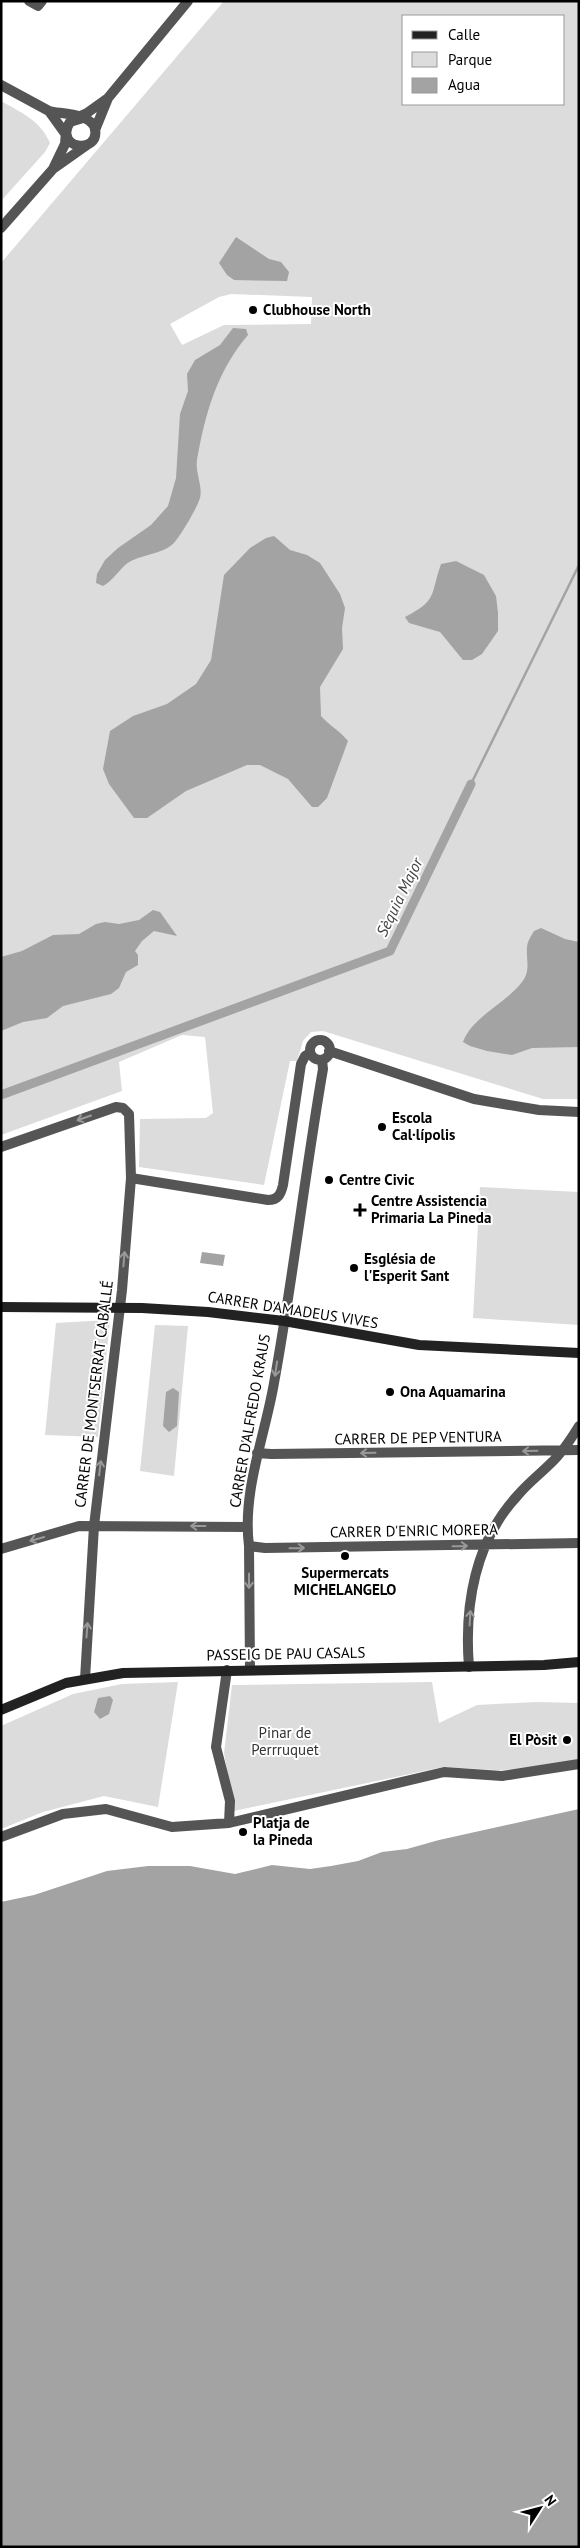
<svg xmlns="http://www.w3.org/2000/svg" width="580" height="2548" viewBox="0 0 580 2548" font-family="'PT Sans',sans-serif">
  <rect width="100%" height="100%" fill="#fff"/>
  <path fill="#dcdcdc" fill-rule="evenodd" d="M224,1h355v1098h-36l-220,-68 -12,1 -8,9 -6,20h-7l-26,124 -125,-18 1,-48 66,-1 7,-5 -8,-76 -23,-2 -63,27 3,29 -121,44v-872zM404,16h160v88h-160zM231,294l81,3 -1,27 -87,1 -42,20 -12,-21 49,-27z
    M1,101c21,12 39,19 49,42l-5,9 -44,49z
    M480,1187l99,5v133l-106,-7z
    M110,1320l-12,117 -53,-2 11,-112z
    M155,1325l33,1 -14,150 -34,-5z
    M178,1682l-20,125 -54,-11 -61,16 -42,17v-103l72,-32 49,-10z
    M432,1682l7,41 38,-18 59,-3 43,1v58l-43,8 -41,1 -52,-3 -209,44 -10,-58 8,-68z"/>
  <path fill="#a3a3a3" d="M236,237l33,22 12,3 8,10 -2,9 -53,-1 -7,-5 -8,-12z
    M233,328l13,1 2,6c-31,36 -43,79 -51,125 -2,12 6,27 3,38 -3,10 -20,39 -27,46 -14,12 -36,10 -49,22 -7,7 -12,15 -21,20l-7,-3 1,-9 8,-14 13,-12 33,-23 17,-19 8,-28 4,-64 8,-23 -1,-17 8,-14 25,-15z
    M274,536l16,14 17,5 13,8 20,31 5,14 -3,20 1,21 -23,38 1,29c9,10 19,15 27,25l-21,57 -9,9h-6l-24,-28 -28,-14h-13l-61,26 -39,27h-13l-25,-34 -6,-15 7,-38 23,-15 34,-12 29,-20 15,-24 13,-85 26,-27 16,-10z
    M456,561l28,14 12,21 2,17v18l-16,23 -10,6h-9l-23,-28 -31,-9 -4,-6c33,-17 25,-22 36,-53z
    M153,910l7,2 17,24 -23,-5 -12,10 -7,10 3,4v10l-12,7 -7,16 -8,6 -48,12 -16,12 -24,4 -22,9v-74l21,-6 31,-16 26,-1 17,-10 9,-2 14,2 20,-4z
    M541,928l24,11 14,3v105l-47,1 -20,7 -25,-4 -17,-5 -7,-4c9,-25 43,-39 59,-60 9,-12 4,-21 5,-34 0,-6 4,-12 7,-17z
    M202,1252l23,3 -2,11 -23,-3z
    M173,1388l6,4 -2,34 -8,6 -6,-6 3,-34z
    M110,1696l3,4 -4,14 -9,5 -6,-7 4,-14z
    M579,1809v738h-578v-645l33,-7 73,-24 41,-5h42l45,8 37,-9 38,4 21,-3 27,-5 24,-9 25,-3 32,-9z"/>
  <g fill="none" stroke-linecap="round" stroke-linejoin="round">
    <path stroke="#a3a3a3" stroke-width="2.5" d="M471,784l108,-219"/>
    <path stroke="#a3a3a3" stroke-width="9" d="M1,1095l389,-144 81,-167"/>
    <path stroke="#555" stroke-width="10" d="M29,1l9,5 4,-5
      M1,85l48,26
      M108,98l80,-97
      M78,117l9,-4 21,-15 -13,32
      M66,132l-1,12 -12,25 34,-24
      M67,136l-18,-25c13,3 42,2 46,18 5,26 -42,20 -25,-7l13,-4
      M1,228l52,-59
      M310 1050a10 10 0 1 1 20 0a10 10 0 1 1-20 0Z
      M329,1051l145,48 65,11 40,2
      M1,1147l115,-40 7,1 6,6 2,64 -9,112 -28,236 -9,153
      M131,1178l137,22c10,0 13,-6 15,-15l18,-121 4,-8 5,-3
      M257,1453l14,1 308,-4
      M249,1546l16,2 314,-5
      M1,1549l78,-23 167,1
      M469,1667c-5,-62 6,-126 49,-172 10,-12 22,-21 33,-32 11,-10 20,-24 28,-37
      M227,1670l-11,77 14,54 -1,22
      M250,1670l-1,-124c-7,-55 16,-110 25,-163 19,-104 31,-210 49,-314l-1,-9
      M1,1837l62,-23 43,-5 66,18 57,-4 215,-51 58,4 77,-12"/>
    <path stroke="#222" stroke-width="10" d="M1,1307l141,1 66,4 76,9 135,24 160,8
      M1,1710l65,-27 57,-10 421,-8 35,-3"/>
  </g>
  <defs><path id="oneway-shaft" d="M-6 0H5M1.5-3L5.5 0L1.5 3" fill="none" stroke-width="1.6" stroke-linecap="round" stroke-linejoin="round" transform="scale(1.25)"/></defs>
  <g stroke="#999">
    <use href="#oneway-shaft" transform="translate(84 1118) rotate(161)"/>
    <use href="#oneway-shaft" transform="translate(124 1259) rotate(-85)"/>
    <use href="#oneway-shaft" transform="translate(276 1369) rotate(98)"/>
    <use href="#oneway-shaft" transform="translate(530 1451) rotate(179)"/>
    <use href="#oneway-shaft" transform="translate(368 1453) rotate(179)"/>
    <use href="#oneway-shaft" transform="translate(100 1468) rotate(-83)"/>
    <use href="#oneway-shaft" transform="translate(198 1526) rotate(-180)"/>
    <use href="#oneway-shaft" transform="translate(37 1539) rotate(164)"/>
    <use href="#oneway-shaft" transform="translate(460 1546) rotate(-1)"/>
    <use href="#oneway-shaft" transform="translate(297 1548) rotate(-1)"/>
    <use href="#oneway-shaft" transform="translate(249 1581) rotate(90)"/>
    <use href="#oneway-shaft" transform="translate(470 1618) rotate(-87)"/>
    <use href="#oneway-shaft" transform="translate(87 1630) rotate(-86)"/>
  </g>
  <g fill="#000" stroke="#fff" stroke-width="2">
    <circle cx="253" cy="310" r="5"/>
    <circle cx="382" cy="1127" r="5"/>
    <circle cx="329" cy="1180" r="5"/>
    <path d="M357.5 1202.5h5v5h5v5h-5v5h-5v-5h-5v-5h5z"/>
    <circle cx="354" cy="1268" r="5"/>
    <circle cx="390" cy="1392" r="5"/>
    <circle cx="345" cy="1556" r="5"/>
    <circle cx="567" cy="1740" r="5"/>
    <circle cx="243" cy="1832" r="5"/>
  </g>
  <g text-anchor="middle" stroke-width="4" stroke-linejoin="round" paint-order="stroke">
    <g font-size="15" font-weight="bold" fill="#000" stroke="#fff" text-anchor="start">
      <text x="263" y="315">Clubhouse North</text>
      <text x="392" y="1123">Escola<tspan x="392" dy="17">Cal·lípolis</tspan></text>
      <text x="339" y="1185">Centre Civic</text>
      <text x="371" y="1206">Centre Assistencia<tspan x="371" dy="17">Primaria La Pineda</tspan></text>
      <text x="364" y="1264">Església de<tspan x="364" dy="17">l'Esperit Sant</tspan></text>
      <text x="400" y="1397">Ona Aquamarina</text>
      <text x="345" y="1578" text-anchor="middle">Supermercats<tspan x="345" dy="17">MICHELANGELO</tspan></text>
      <text x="557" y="1745" text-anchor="end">El Pòsit</text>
      <text x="253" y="1828">Platja de<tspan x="253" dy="17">la Pineda</tspan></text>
    </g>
    <g font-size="15" fill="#000" stroke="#fff">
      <text transform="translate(293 1310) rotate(9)" y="5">CARRER D'AMADEUS VIVES</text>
      <text transform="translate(94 1394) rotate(-83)" y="5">CARRER DE MONTSERRAT CABALLÉ</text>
      <text transform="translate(250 1421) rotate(-80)" y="5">CARRER D'ALFREDO KRAUS</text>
      <text transform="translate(418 1438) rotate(-1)" y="5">CARRER DE PEP VENTURA</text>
      <text transform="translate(414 1531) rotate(-1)" y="5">CARRER D'ENRIC MORERA</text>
      <text transform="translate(286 1654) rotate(-1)" y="5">PASSEIG DE PAU CASALS</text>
    </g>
    <g font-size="15" fill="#333" stroke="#fff">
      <text x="285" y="1738">Pinar de<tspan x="285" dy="17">Perrruquet</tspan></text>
    </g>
    <g font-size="16" font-style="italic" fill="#444" stroke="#fff">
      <text transform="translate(399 897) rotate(-64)" y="6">Sèquia Major</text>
    </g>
  </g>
  <rect width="580" height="2548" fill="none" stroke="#000000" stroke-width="5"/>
  <rect x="402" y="15" width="162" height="90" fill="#ffffff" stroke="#999999"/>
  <rect x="412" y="31" width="25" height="8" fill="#222222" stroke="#999999"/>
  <text x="448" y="40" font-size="15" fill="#000000">Calle</text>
  <rect x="412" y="52" width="25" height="15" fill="#dcdcdc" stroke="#999999"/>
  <text x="448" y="65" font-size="15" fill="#000000">Parque</text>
  <rect x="412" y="78" width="25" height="15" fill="#a3a3a3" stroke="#999999"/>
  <text x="448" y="90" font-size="15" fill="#000000">Agua</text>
  <g transform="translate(540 2508) rotate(54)" stroke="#ffffff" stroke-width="4" paint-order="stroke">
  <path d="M0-4L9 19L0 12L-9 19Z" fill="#000000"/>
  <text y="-8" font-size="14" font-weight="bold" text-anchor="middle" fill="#000000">N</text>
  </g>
</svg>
